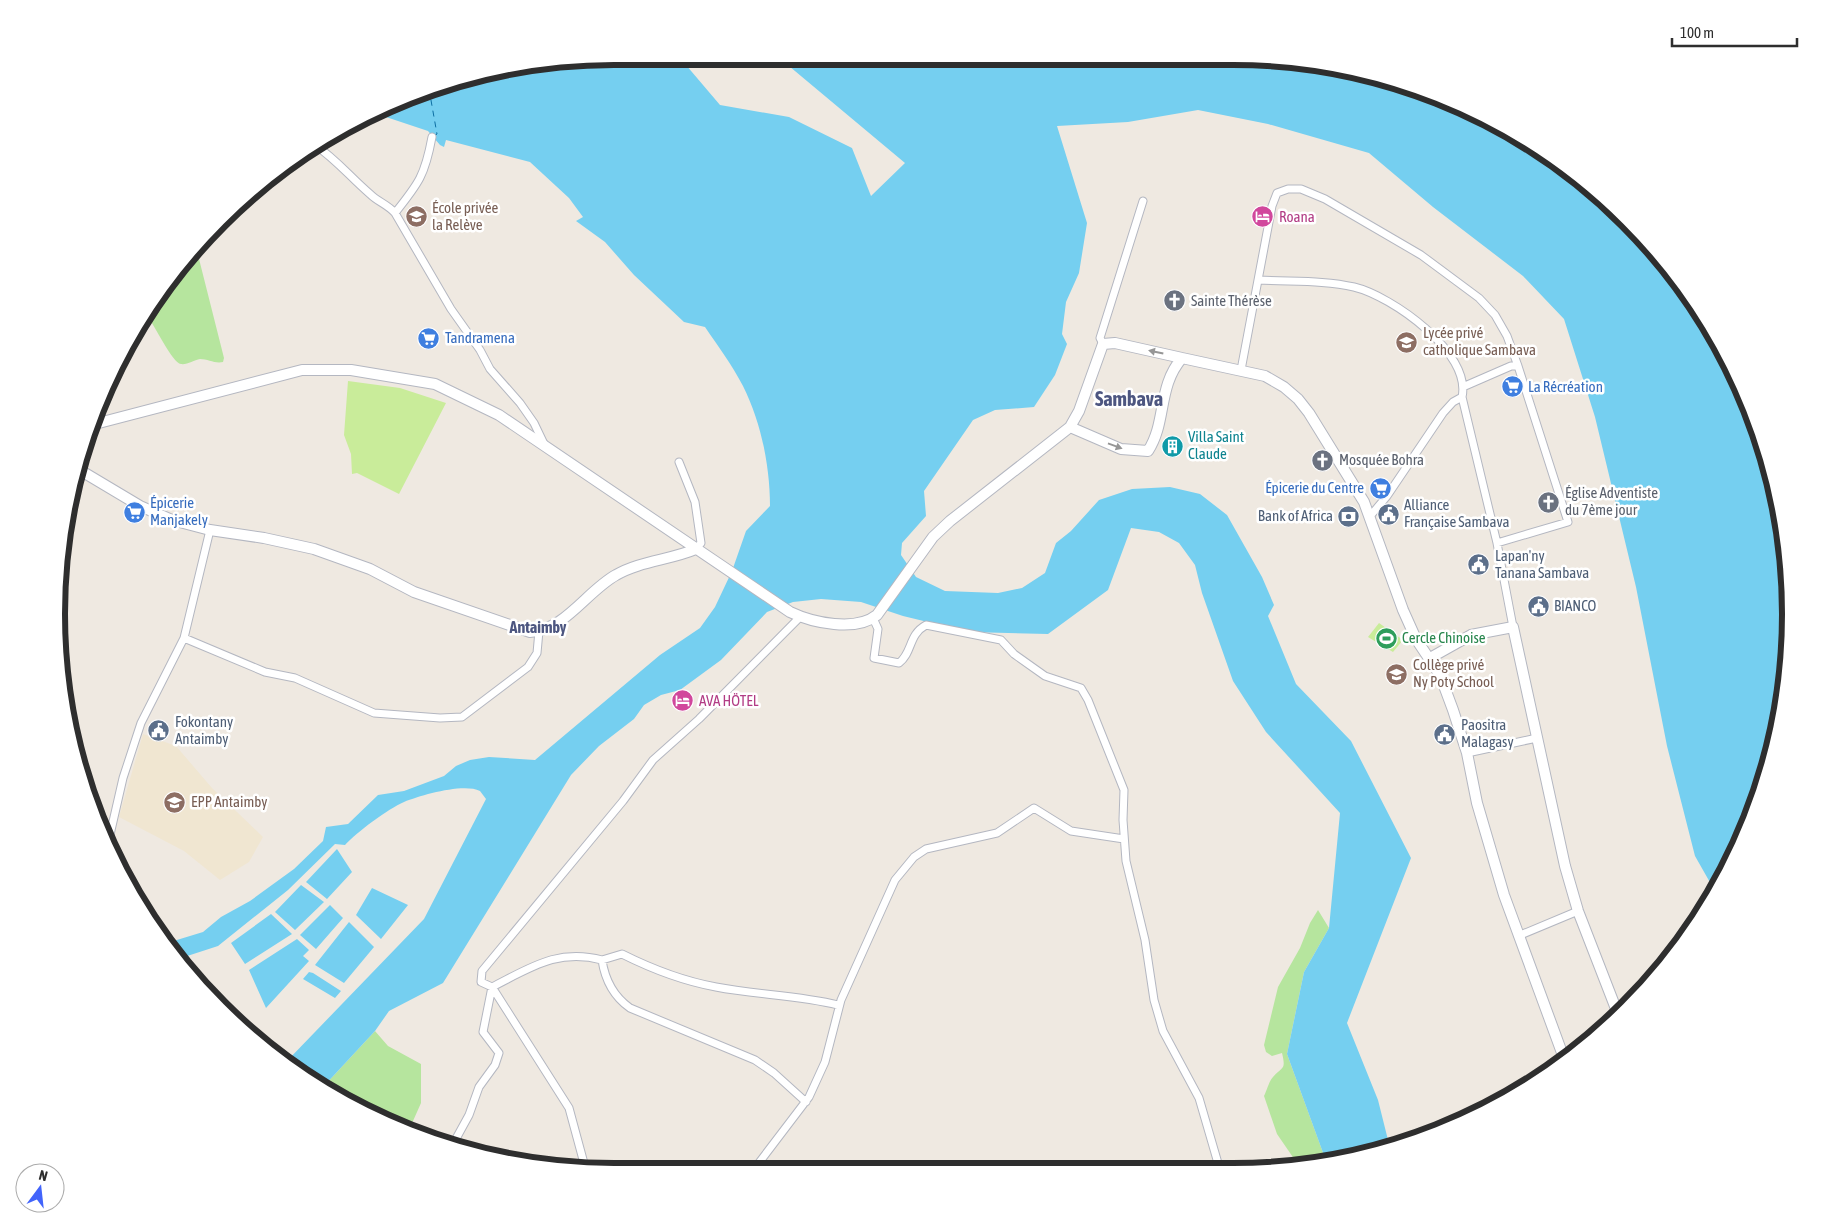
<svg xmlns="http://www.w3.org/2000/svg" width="1847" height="1228" viewBox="0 0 1847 1228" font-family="'Asap Condensed',sans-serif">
  <rect width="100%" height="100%" fill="#efe9e1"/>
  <path fill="#f0e6d1" d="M143,734l33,12 36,42 51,49 -14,25 -29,18 -36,-29 -65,-34z"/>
  <path fill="#b6e59e" d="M196,247l28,111 -1,4c-8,2 -15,-3 -23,-3 -6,1 -13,6 -19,5 -9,-1 -26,-39 -34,-48l25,-42z
    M1318,910l11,18 -25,44 -17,82 39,107 -27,5 -22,-32 -13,-38c3,-6 5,-15 9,-19 10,-11 13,-7 9,-24l-10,3 -6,-4 -2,-7 14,-58 22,-39 10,-25z
    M375,1031l13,15 33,18v39l-12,27 -41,-16 -44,-28z"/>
  <path fill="#c9ec9a" d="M348,381l52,7 46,15 -47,91 -42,-21 -5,1 -1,-20 -7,-19z
    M1379,623l24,17 -10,12 -25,-15z"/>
  <path fill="#75cff0" d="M541,61h131l14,4 34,40 69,12 63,31 19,48 34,-33 -122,-102h523l72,14 101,39 122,81 75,80 57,93 39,102 18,108 -4,109 -25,107 -45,99 -21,-37 -28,-110 -31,-159 -41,-170 -31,-98 -41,-43 -90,-69 -64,-54 -101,-29 -70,-14 -70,12 -71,4 30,97 -8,50 -13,29 -4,32 5,10 -12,31 -21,32 -39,3 -22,10 -49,71 2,25 -24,27 -1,12 15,22 29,14 53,2 24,-5 23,-15 11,-30 15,-12 28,-31 33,-11 38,-2 30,7 27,21 35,62 12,28 -6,11 28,68 55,57 60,117 -64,165 31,77 12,48 -13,5 -51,8 -39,-107 17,-82 25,-44 11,-115 -74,-81 -33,-51 -31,-88 -7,-28 -16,-22 -20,-11 -28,-4 -23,62 -60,44 -79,-2 -66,-16 -42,-14 -40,-3 -28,3 -26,10 -46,48 -41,30 -19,5 -17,10 -10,14 -35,27 -28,29 -128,208 -54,28 -14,20 -51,55 -37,-25 137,-142 62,-120 -6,-8c-17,-8 -58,4 -76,11 -16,7 -47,30 -59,43l-10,-1 -47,46 -70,56 -40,13 -11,-16 36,-11 18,-15 29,-16 44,-32 29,-28 3,-14 22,-3 30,-29 26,-4 40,-15 12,-10 14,-6 19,-3 46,3 125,-105 40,-27 15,-21 17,-36 14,-40 24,-25c0,-40 -9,-84 -27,-120 -11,-21 -25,-40 -38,-59l-21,-5 -50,-47 -29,-33 -29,-21 7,-4 -14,-19 -39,-36 -84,-22 -2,7 -4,-2 -12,-14 -51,-17 58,-28z
    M337,849l15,23 -25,27 -21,-17z
    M301,885l23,17 -29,28 -20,-18z
    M372,888l36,17 -27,34 -25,-24z
    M330,905l13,13 -27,31 -16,-14z
    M271,914l21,20 -47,30 -14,-21z
    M349,922l25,25 -30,36 -29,-18z
    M297,939l12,11 -6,6 6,5 -43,47 -17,-38z
    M309,972l4,1 28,18 -6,7 -32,-19z"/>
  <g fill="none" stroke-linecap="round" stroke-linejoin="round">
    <path stroke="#0d6fa3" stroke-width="1" stroke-dasharray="6 5" stroke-linecap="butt" d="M429,89l8,45 -3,2"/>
    <defs>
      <path id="street" d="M432,137c-7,38 -13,46 -37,76l56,96 29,41 10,19 30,34 14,20 11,23
        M315,145c22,15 35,32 55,49 8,8 17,10 25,19
        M1259,280c31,2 65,0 95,7 38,9 118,66 108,110l35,146 16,84
        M1103,344l-3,-6 43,-137
        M1241,370l31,-164 5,-13 11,-4h13l24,10 96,56 58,43 16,17 12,21 11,30h-7l-46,20
        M679,462l16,40 6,41 -5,6
        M1371,515l16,-19 56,-83 10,-11 9,-5
        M1497,543l71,-21 -50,-156
        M873,618l5,11 -4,29 25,5c14,-11 9,-28 27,-38l75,15 13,14 31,22 36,12 7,12 36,90 -1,30 3,41 19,79 9,60 9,31 36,67 21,72
        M184,638l81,34 30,6 79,35 66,5 22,-1 66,-50 9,-14 2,-22
        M1467,753l70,-15
        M109,839l14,-61 18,-55 43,-85 26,-108
        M1518,936l60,-25
        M806,1102l-32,-29 -19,-13 -125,-52c-17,-12 -25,-28 -28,-48l20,-6c30,15 61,27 94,33 41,8 82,8 122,18
        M452,1146l17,-31 10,-28 16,-22 4,-12 -16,-21 9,-45c38,-19 66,-39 110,-27
        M585,1167l-16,-59 -77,-121 -11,-5 1,-11 141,-170 30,-41 46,-41 101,-102
        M755,1168l54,-71 16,-35 16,-62 54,-120 19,-23 12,-8 71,-16 37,-25 37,23 53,8"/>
      <path id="secondary" d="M1182,358l83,18 19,11 14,12 11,14 55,89 39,108 13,29 24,36 13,35 14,43 10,50 27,92 61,166
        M91,425l211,-55h49l84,14 64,31 291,197c23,11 66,20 87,3l56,-78 17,-16 120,-94 9,-16 24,-67 12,-1 67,15c-25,29 -15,64 -34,93l-27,-2 -51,-22
        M78,469l62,37 32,14 38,10 54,8 50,11 56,20 44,23 116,40c34,-1 57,-41 86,-57 24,-14 54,-15 80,-26
        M1430,658l41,-23 42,-8 52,239 13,45 40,103"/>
    </defs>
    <use href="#street" stroke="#b4b7c1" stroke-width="9"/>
    <use href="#secondary" stroke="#b4b7c1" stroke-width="12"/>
    <use href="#street" stroke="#fff" stroke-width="7"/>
    <use href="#secondary" stroke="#fff" stroke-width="10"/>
  </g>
  <defs><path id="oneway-solid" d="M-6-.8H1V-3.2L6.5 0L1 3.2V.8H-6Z" transform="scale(1.25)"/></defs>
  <g fill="#969696">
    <use href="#oneway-solid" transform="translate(1156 352) rotate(-168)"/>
    <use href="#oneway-solid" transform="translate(1115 446) rotate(20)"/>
  </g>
  <defs>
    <symbol id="school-disc" viewBox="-11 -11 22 22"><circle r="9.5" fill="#8d6e63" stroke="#fff"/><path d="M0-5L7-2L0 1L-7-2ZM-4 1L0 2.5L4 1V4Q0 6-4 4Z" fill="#fff"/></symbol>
    <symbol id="hotel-disc" viewBox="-11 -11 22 22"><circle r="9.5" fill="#d1479c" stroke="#fff"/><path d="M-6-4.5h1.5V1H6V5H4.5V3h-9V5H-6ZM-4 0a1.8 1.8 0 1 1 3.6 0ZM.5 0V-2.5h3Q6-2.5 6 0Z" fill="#fff"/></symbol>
    <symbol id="church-disc" viewBox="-11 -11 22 22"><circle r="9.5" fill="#6b7280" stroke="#fff"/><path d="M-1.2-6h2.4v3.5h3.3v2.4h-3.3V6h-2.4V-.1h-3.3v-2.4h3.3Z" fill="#fff"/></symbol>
    <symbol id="supermarket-disc" viewBox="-11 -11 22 22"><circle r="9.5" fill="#3f7fe0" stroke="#fff"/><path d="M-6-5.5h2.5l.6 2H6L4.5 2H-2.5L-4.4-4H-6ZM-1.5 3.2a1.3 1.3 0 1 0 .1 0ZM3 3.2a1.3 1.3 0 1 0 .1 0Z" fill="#fff"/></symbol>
    <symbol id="building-disc" viewBox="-11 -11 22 22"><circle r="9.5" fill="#0f9aa8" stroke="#fff"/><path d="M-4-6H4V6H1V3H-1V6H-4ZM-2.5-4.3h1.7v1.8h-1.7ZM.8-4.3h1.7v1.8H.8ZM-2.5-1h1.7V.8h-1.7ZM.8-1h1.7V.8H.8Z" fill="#fff"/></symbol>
    <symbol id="civic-disc" viewBox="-11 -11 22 22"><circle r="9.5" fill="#5c6f8a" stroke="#fff"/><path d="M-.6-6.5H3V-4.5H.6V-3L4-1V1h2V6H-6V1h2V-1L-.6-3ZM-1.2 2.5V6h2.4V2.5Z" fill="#fff"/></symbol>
    <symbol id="bank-disc" viewBox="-11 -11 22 22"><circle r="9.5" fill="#5c6f8a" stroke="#fff"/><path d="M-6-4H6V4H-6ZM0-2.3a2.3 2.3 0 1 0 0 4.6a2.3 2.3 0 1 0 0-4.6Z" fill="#fff"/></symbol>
    <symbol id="stadium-disc" viewBox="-11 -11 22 22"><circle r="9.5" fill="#2e9e5b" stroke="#fff"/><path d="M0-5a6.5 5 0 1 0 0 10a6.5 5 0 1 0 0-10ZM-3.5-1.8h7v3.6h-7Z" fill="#fff"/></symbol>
  </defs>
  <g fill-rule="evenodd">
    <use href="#school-disc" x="404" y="204" width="25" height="25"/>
    <use href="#hotel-disc" x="1250" y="204" width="25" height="25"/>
    <use href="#church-disc" x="1162" y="288" width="25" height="25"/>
    <use href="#supermarket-disc" x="416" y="326" width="25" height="25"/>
    <use href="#school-disc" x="1394" y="330" width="25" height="25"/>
    <use href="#supermarket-disc" x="1500" y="374" width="25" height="25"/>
    <use href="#building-disc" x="1160" y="434" width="25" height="25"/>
    <use href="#church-disc" x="1310" y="448" width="25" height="25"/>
    <use href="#supermarket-disc" x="1368" y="476" width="25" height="25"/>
    <use href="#church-disc" x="1536" y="490" width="25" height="25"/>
    <use href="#supermarket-disc" x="122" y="500" width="25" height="25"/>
    <use href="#civic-disc" x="1376" y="502" width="25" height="25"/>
    <use href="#bank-disc" x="1336" y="504" width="25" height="25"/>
    <use href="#civic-disc" x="1466" y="552" width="25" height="25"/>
    <use href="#civic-disc" x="1526" y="594" width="25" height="25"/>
    <use href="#stadium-disc" x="1374" y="626" width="25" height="25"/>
    <use href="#school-disc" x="1384" y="662" width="25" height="25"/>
    <use href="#hotel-disc" x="670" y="688" width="25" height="25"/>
    <use href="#civic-disc" x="146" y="718" width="25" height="25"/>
    <use href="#civic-disc" x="1432" y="722" width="25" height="25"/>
    <use href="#school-disc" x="162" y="790" width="25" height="25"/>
  </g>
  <g text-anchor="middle" stroke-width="5" stroke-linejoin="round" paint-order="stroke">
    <g font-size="15" fill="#785e54" stroke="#fff" text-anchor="start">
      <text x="432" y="213">École privée<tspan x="432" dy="17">la Relève</tspan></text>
      <text x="1423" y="338">Lycée privé<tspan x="1423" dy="17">catholique Sambava</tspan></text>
      <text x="1413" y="670">Collège privé<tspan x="1413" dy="17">Ny Poty School</tspan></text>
      <text x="191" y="807">EPP Antaimby</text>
    </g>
    <g font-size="15" fill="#b23c85" stroke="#fff" text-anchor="start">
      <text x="1279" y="222">Roana</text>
      <text x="699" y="706">AVA HÖTEL</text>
    </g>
    <g font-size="15" fill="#5b616d" stroke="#fff" text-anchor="start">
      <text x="1191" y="306">Sainte Thérèse</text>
      <text x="1339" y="465">Mosquée Bohra</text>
      <text x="1565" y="498">Église Adventiste<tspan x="1565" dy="17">du 7ème jour</tspan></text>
    </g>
    <g font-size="15" fill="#366cbe" stroke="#fff" text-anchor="start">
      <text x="445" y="343">Tandramena</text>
      <text x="1528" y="392">La Récréation</text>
      <text x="1364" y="493" text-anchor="end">Épicerie du Centre</text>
      <text x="150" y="508">Épicerie<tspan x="150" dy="17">Manjakely</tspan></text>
    </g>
    <g font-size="15" fill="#0d838f" stroke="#fff" text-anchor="start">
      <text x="1188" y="442">Villa Saint<tspan x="1188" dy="17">Claude</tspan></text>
    </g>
    <g font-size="15" fill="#4e5e75" stroke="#fff" text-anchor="start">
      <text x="1404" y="510">Alliance<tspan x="1404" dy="17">Française Sambava</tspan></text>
      <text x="1333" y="521" text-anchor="end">Bank of Africa</text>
      <text x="1495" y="561">Lapan'ny<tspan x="1495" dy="17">Tanana Sambava</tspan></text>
      <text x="1554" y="611">BIANCO</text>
      <text x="175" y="727">Fokontany<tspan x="175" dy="17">Antaimby</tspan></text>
      <text x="1461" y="730">Paositra<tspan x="1461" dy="17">Malagasy</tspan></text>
    </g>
    <g font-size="15" fill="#27864d" stroke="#fff" text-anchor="start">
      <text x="1402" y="643">Cercle Chinoise</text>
    </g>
    <g font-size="16" font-weight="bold" fill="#4d5680" stroke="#fff">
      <text x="538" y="633">Antaimby</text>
    </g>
    <g font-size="20" font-weight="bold" fill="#4d5680" stroke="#fff">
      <text x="1129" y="406">Sambava</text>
    </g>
  </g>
  <path d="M0 0H1847V1228H0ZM614 65H1233A549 549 0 0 1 1782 614V614A549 549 0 0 1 1233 1163H614A549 549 0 0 1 65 614V614A549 549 0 0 1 614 65Z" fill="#fff" fill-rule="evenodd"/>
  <path fill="none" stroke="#2e2e2e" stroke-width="6" d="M614 65H1233A549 549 0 0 1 1782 614V614A549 549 0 0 1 1233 1163H614A549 549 0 0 1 65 614V614A549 549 0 0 1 614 65Z"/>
  <g transform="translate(40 1188) rotate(15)"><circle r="24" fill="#ffffff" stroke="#ababab"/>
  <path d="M0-4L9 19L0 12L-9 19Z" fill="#4264fb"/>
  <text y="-8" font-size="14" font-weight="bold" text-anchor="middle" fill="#2e2e2e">N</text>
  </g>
  <path d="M1672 38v8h125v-8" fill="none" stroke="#2e2e2e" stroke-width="2.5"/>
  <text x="1680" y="38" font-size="15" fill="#2e2e2e" stroke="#ffffff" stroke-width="4" paint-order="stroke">100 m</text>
</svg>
